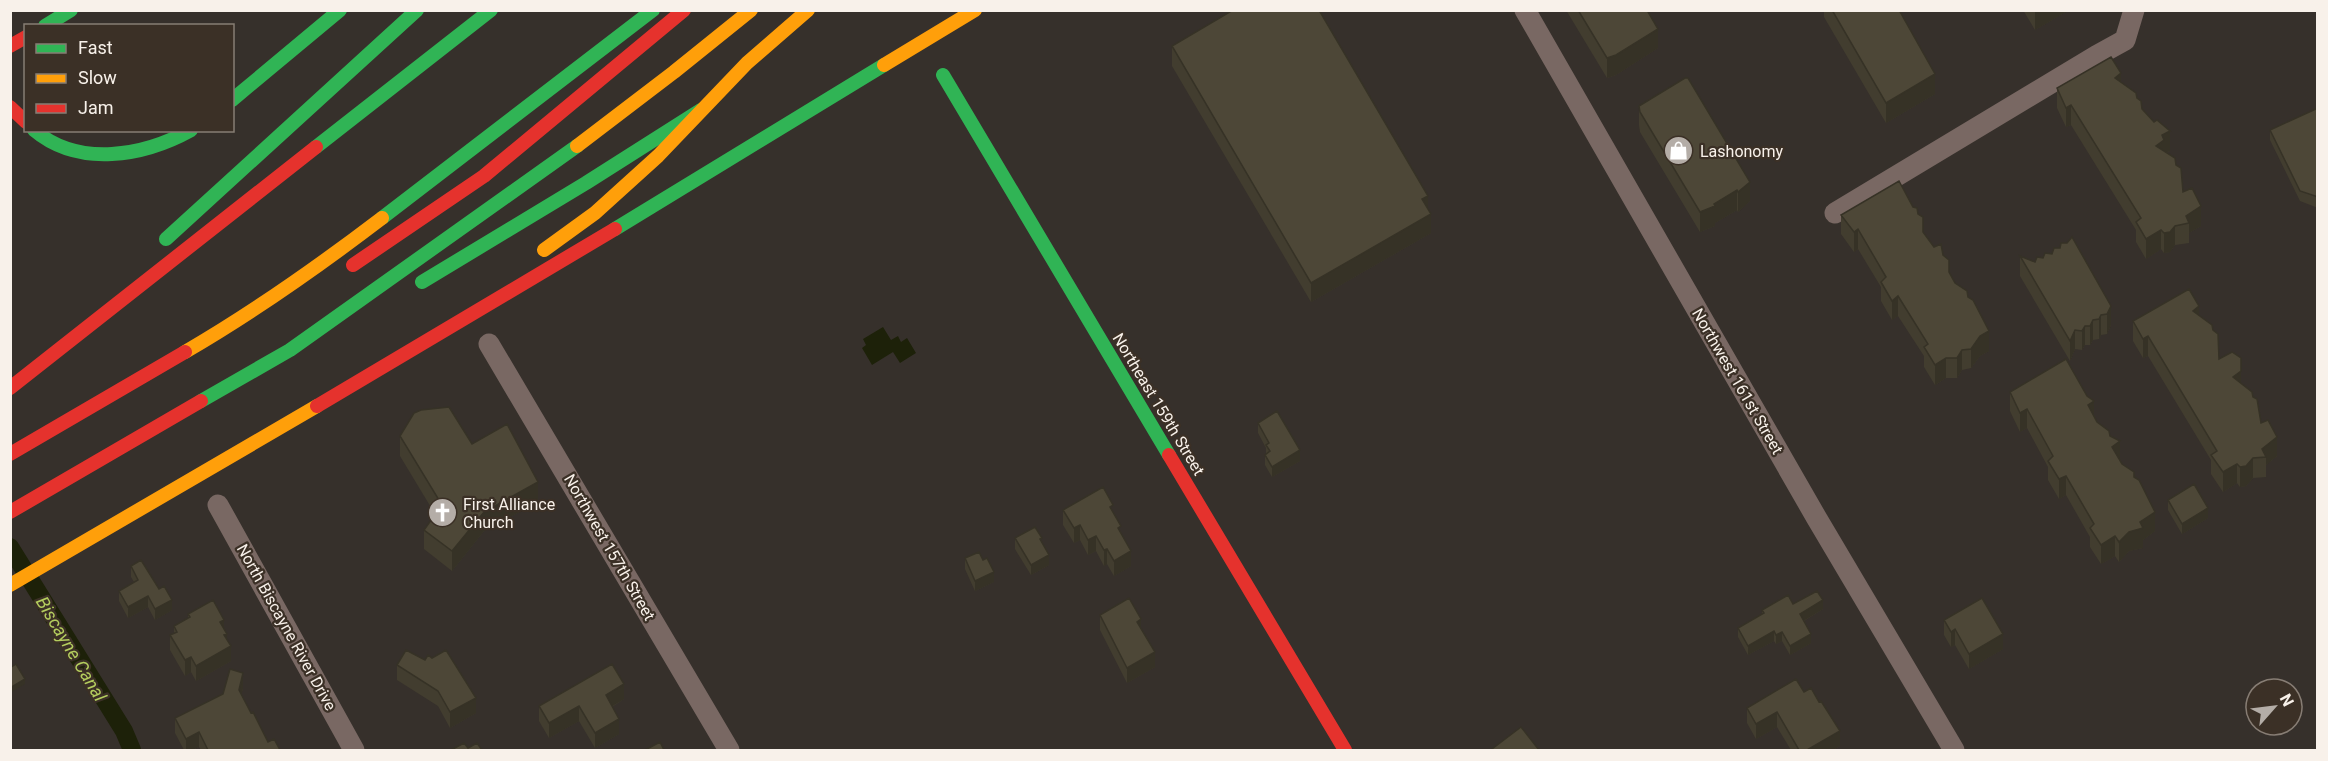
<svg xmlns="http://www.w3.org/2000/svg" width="2328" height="761" viewBox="0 0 2328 761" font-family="Roboto,sans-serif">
  <rect width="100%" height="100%" fill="#36302b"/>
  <path fill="#1d2109" d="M883,327l8,13 7,-4 3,6 6,-4 9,15 -16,10 -7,-11 -21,13 -10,-17 4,-3 -3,-6z"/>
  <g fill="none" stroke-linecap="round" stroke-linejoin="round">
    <path stroke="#1d2109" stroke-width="18" d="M10,547l114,184 8,19"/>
    <path stroke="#796863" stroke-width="21" d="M1525,10l291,507 138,233
      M1835,213l261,-157 29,-16 9,-30
      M489,344l240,406
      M218,505l136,245"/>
    <path stroke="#30b455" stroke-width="14" d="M45,26l26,-16
      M943,75l226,380
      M232,100l108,-90
      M34,130c45,38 110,26 157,0
      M316,147l175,-137
      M382,218l271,-208
      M615,229l269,-164
      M166,239l251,-229
      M422,282l164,-99 115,-73
      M201,401l89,-51 287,-204"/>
    <path stroke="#ff9f0a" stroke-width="14" d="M884,65l91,-55
      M577,146l97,-74 77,-62
      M544,250l51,-37 63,-57 89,-93 61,-53
      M185,352c69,-40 134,-86 197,-134
      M10,585l307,-179"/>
    <path stroke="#e5322d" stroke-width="14" d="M10,46l16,-9
      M10,107l16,15
      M353,265l131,-89 200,-166
      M10,388l306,-241
      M317,406l298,-177
      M10,454l175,-102
      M1169,455l176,295
      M10,512l191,-111"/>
  </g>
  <path fill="#423d2f" d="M1566,10h81l11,38 -42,27 -9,3z
    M1824,10h75l36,84 -49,29 -62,-106z
    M2023,10h46l-34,20z
    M1172,46l256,163 3,24 -120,69 -139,-236z
    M2121,82l16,16 5,11 28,42 -3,2 9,12 7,27 18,34 -12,7v10l-14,2 -5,7 -6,1 -3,-4 -15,10 -10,-17v-12l-65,-105 -5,2 -9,-19v-20z
    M1639,106l111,95 -12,11 -1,-2 -22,13v3l-15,6 -60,-100 -1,-7z
    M2318,108v100l-18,-7 -30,-61v-10z
    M1918,214l5,18 11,15 9,8 6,17 6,11 13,14 21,54 -9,5 -9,12 -9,2 -5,8h-11l-11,7 -11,-18v-11l-26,-40 -6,4 -11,-19v-14l-23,-38 -4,3 -13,-18v-19z
    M2020,256l91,50v19l-4,9 -6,1 -2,4 -6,1 -3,5h-5l-3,5 -7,-1 -5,12 -50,-85z
    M2199,315l20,44 34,38 8,26 16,33 -11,9v12l-13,1 -7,8 -6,1 -3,-4 -14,9 -12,-18v-14l-63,-104 -5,2 -10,-17v-20z
    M2010,392l84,23 3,7 13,14 12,28 12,13 21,54 -12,9v8l-14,3 -10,11 -4,-6 -14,8 -11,-17v-10l-24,-42 -7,4 -11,-19v-13l-21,-39 -7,4 -10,-21z
    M1258,423l42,38 -28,16 -7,-12v-10l1,-1v-6l-8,-15z
    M400,436l72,8 66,58 -54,29 -32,40 -28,-22v-19l11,-16 -35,-58z
    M2168,500l40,18 -26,16 -14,-24z
    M1063,510l58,23 10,33 -17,10 -7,-12 -3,2 -8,-15 -8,4 -8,-15 -6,3 -11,-18z
    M1015,538l27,5 7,22 -18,10 -16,-26z
    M965,558l29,24 -19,9 -10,-22z
    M131,566l41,44 -17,10 -7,-13 -20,11 -9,-17v-10l15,-9 -3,-5z
    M1793,604l30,5 -19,12 7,22 -21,12 -8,-14 -6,3 -2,-3 -26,14 -10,-18v-9l24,-14v-4z
    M188,614l36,15 7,32 -35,20 -5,-9 -6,4 -15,-26v-15l4,-2v-7l14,-8z
    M1100,615l41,13 14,39 -28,16 -27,-53z
    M1944,620l59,29 -34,20 -14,-24 -4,2 -7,-12z
    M397,665l79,48 -26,15 -12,-22 -41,-26z
    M243,688l-2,8 10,17 17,29 12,8h-79l-2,-3 -7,3h-8l-9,-17v-15z
    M1804,692l36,54 -7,4h-42l-14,-23 -21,12 -9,-16v-15z
    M624,699l-12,8 7,27 -24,14 -16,-27 -30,17 -10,-17v-15z"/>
  <path fill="#363226" d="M2035,10h34l-34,20z
    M1658,29v19l-42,27 -9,3v-20z
    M2121,73v20l-6,-15z
    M1935,74v20l-49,29v-20z
    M2071,105v20l-5,2v-19z
    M2170,131v20l-6,3 -8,-8 6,-11z
    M1750,182v19l-12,11v-20z
    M1737,190v20l-22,13v3l-15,6v-20z
    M1428,196v19l-6,-16z
    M2201,206v20l-12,7v-10l-3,-7z
    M1431,214v19l-120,69v-19z
    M2175,226v19l-5,7 -6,1v-20z
    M1858,229v20l-4,3v-20z
    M2161,230v19l-15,10v-20z
    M1898,296v20l-6,4v-19z
    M2111,306v19l-4,9v-20z
    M2199,306v20l-6,-15z
    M2101,315v20l-2,4v-20z
    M2093,320v20l-3,5v-19z
    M2085,326v19l-3,5v-19z
    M2075,330v19l-5,12v-20z
    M1989,331v20l-9,5 -9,12v-19l9,-13z
    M2148,336v20l-5,2v-19z
    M1962,350v20l-5,8v-20z
    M1946,358v20l-11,7v-20z
    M2241,371v20l-8,-14z
    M2094,401v19l-6,-15z
    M2027,409v19l-7,4v-19z
    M2277,437v19l-11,9v-8l-4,-8z
    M2120,441v20l-8,-14z
    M1300,450v11l-28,16v-10z
    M2253,458v20l-7,8 -6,1v-20z
    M2237,464v19l-14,9v-20z
    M2066,476v19l-7,4v-20z
    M538,482v20l-54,29 -32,40v-20l32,-39z
    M2208,508v10l-26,16v-10z
    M2155,512v19l-12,9v8l-14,3 -10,11v-20l10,-10 11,-10z
    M1080,525v15l-6,3v-15z
    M1096,536v15l-8,4v-15z
    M2115,536v20l-14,8v-19z
    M1107,549v15l-3,2v-16z
    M1131,551v15l-17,10v-15z
    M1049,555v10l-18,10v-10z
    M994,572v10l-19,9v-10z
    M148,596v11l-20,11v-11z
    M172,600v10l-17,10v-11z
    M1823,600v9l-23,14v-9z
    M1141,619v15l-4,-12z
    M224,620v15l-4,-13z
    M1955,629v16l-4,2v-15z
    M1774,631v10l-26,14v-9z
    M1782,632v9l-6,3v-9z
    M227,634v14l4,-2v15l-35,20v-15l28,-31z
    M1811,634v9l-21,12v-9z
    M2003,634v15l-34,20v-15z
    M1155,652v15l-28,16v-15z
    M191,657v15l-6,4v-16z
    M243,673v15l-4,17v-15z
    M25,679v5l-15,9v-5z
    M624,684v15l-18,11v-15z
    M476,698v15l-26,15v-16z
    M579,706v15l-30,17v-15z
    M1777,712v15l-21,12v-15z
    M619,719v15l-24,14v-15z
    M1840,731v15l-7,4h-26z
    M199,732v15l-7,3h-6v-11z"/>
  <path fill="#4d4737" stroke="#363226" stroke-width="1.5" d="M1233,10h86l109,186 -6,3 9,15 -120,69 -139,-237z
    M1578,10h69l11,19 -42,26 -9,3z
    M1832,10h67l36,64 -49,29z
    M2111,57l10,16 -6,5 21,15 1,5 4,3 1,8 12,13 3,-2 13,11 -8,4 2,5 -8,6 19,12 1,7 5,3 2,24 9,-4 9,18 -15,10 3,7 -14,3 -5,6 -6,1 -3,-3 -15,9 -10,-17 5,-4 -70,-113 -5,3 -9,-20z
    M1685,78h3l62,104 -12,10 -1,-2 -23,14 1,2 -15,6 -60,-100 -1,-6z
    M2318,108v89l-18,-6 -30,-61z
    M1899,181l14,26 4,1 1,6 5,3v15l11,15 7,-3 2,11 6,5v12l6,11 12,8 1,6 5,3 16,31 -9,5 -9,13 -9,1 -5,8h-11l-11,7 -11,-18 4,-3 -30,-48 -6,5 -11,-19 5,-5 -28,-48 -4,3 -13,-17z
    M2072,237l39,69 -4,8 -6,1 -2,4 -6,1 -3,6h-5l-3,5 -7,-1 -5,11 -50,-85 15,6 2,-5 6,1 2,-5 7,1 2,-6h6l1,-5h6z
    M2189,289l10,17 -6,5 19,14 1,5 5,4 1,25 13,-7 9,6v13l-8,6 19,15 1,5 4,2 4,24 7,-3 9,17 -15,12 4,8 -13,1 -7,8 -6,1 -3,-3 -14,8 -12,-17 6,-4 -69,-115 -5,3 -10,-18z
    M2066,359l21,37 7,5 -6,4 9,17 12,9 1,5 10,5 -8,6 10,17 12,8v5l5,3 16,32 -15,10 3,6 -14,4 -10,10 -4,-6 -14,9 -11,-17 4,-4 -28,-48 -7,3 -11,-18 5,-5 -26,-47 -7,4 -10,-21z
    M449,407l23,37 35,-20 31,58 -54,30 -32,39 -28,-21 18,-25 -42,-69 14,-23 7,-3z
    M1277,411l23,39 -28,17 -7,-12 5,-4 -4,-6 3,-2 -11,-20z
    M2194,484l14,24 -26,16 -14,-24z
    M1103,487l10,18 -3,2 11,19 -3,2 13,23 -17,10 -7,-12 -3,1 -8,-14 -8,4 -8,-15 -6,3 -11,-18z
    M1035,527l7,11 -2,1 9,16 -18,10 -16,-27z
    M979,552l4,8 4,-2 7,14 -19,9 -10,-23z
    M141,560l18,29 5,-3 8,14 -17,9 -7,-13 -20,11 -9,-16 19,-11 -7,-14z
    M1817,591l6,9 -23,14 11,20 -21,12 -8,-14 -6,3 -2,-4 -26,15 -10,-18 26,-15 -2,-3 26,-15 5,9z
    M1129,598l12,21 -4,3 18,30 -28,16 -27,-53z
    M1982,598l21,36 -34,20 -14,-25 -4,3 -7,-12z
    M213,600l11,20 -4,2 7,12 -3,1 7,11 -35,20 -5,-9 -6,3 -15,-25 7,-3 -3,-6 16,-9 -2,-3z
    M406,650l19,10 3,-5 4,3 14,-8 30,48 -26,14 -12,-21 -41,-26z
    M16,664l9,15 -15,9v-20z
    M612,664l12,20 -18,11 13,24 -24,14 -16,-27 -30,17 -10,-17z
    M230,669l13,4 -4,17 12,23 2,-1 15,30 6,-3 6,11h-72l-9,-18 -13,7 -11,-21 48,-24z
    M1796,679l8,13 7,-4 8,14 2,-1 19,30 -33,19h-8l-22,-38 -21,12 -9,-16z
    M1521,727l18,23h-46l-1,-1z
    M660,742l4,8h-19z
    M464,743l4,5 9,-5 5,7h-31z"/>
  <defs>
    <symbol id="shop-disc" viewBox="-11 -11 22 22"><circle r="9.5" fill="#b4ada7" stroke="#3b3026"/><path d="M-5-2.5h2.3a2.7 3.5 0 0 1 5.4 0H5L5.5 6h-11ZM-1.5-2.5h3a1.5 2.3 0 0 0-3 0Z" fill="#fff"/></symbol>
    <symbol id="church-disc" viewBox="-11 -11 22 22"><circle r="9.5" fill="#b4ada7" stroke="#3b3026"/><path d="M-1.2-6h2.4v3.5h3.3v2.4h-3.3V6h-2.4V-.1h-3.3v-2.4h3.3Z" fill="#fff"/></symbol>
  </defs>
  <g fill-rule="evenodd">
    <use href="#shop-disc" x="1662" y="134" width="33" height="33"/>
    <use href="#church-disc" x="426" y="496" width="33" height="33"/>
  </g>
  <g text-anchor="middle" stroke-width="4.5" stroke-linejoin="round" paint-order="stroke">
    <g font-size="16" fill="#f8f1ea" stroke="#3b3026" text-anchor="start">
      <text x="1700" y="157">Lashonomy</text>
      <text x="463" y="510">First Alliance<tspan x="463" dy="18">Church</tspan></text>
    </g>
    <g font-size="16" fill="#f8f1ea" stroke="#3b3026">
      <text transform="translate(1738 381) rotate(60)" y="6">Northwest 161st Street</text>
      <text transform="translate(1159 404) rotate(59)" y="6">Northeast 159th Street</text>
      <text transform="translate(610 547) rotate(60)" y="6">Northwest 157th Street</text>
      <text transform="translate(287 627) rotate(61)" y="6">North Biscayne River Drive</text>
    </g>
    <g font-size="18" font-style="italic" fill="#b4cd5e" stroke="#3b3026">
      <text transform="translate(71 649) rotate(59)" y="6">Biscayne Canal</text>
    </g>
  </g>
  <rect width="2328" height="761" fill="none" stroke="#f8f1ea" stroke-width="24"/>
  <rect x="24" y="24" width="210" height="108" fill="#3b3026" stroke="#877d74" stroke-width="1.5"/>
  <rect x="36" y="44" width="30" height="9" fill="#30b455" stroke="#877d74" stroke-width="1.5"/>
  <text x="78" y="54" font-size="18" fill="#f8f1ea">Fast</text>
  <rect x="36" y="74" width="30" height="9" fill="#ff9f0a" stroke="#877d74" stroke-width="1.5"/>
  <text x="78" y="84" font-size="18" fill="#f8f1ea">Slow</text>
  <rect x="36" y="104" width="30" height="9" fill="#e5322d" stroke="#877d74" stroke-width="1.5"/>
  <text x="78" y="114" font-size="18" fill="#f8f1ea">Jam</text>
  <g transform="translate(2274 707) rotate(62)"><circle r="28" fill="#3b3026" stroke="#877d74" stroke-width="1.5"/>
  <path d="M0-4.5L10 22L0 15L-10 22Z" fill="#b4ada7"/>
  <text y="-9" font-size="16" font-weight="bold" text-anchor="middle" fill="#f8f1ea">N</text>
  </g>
</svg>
